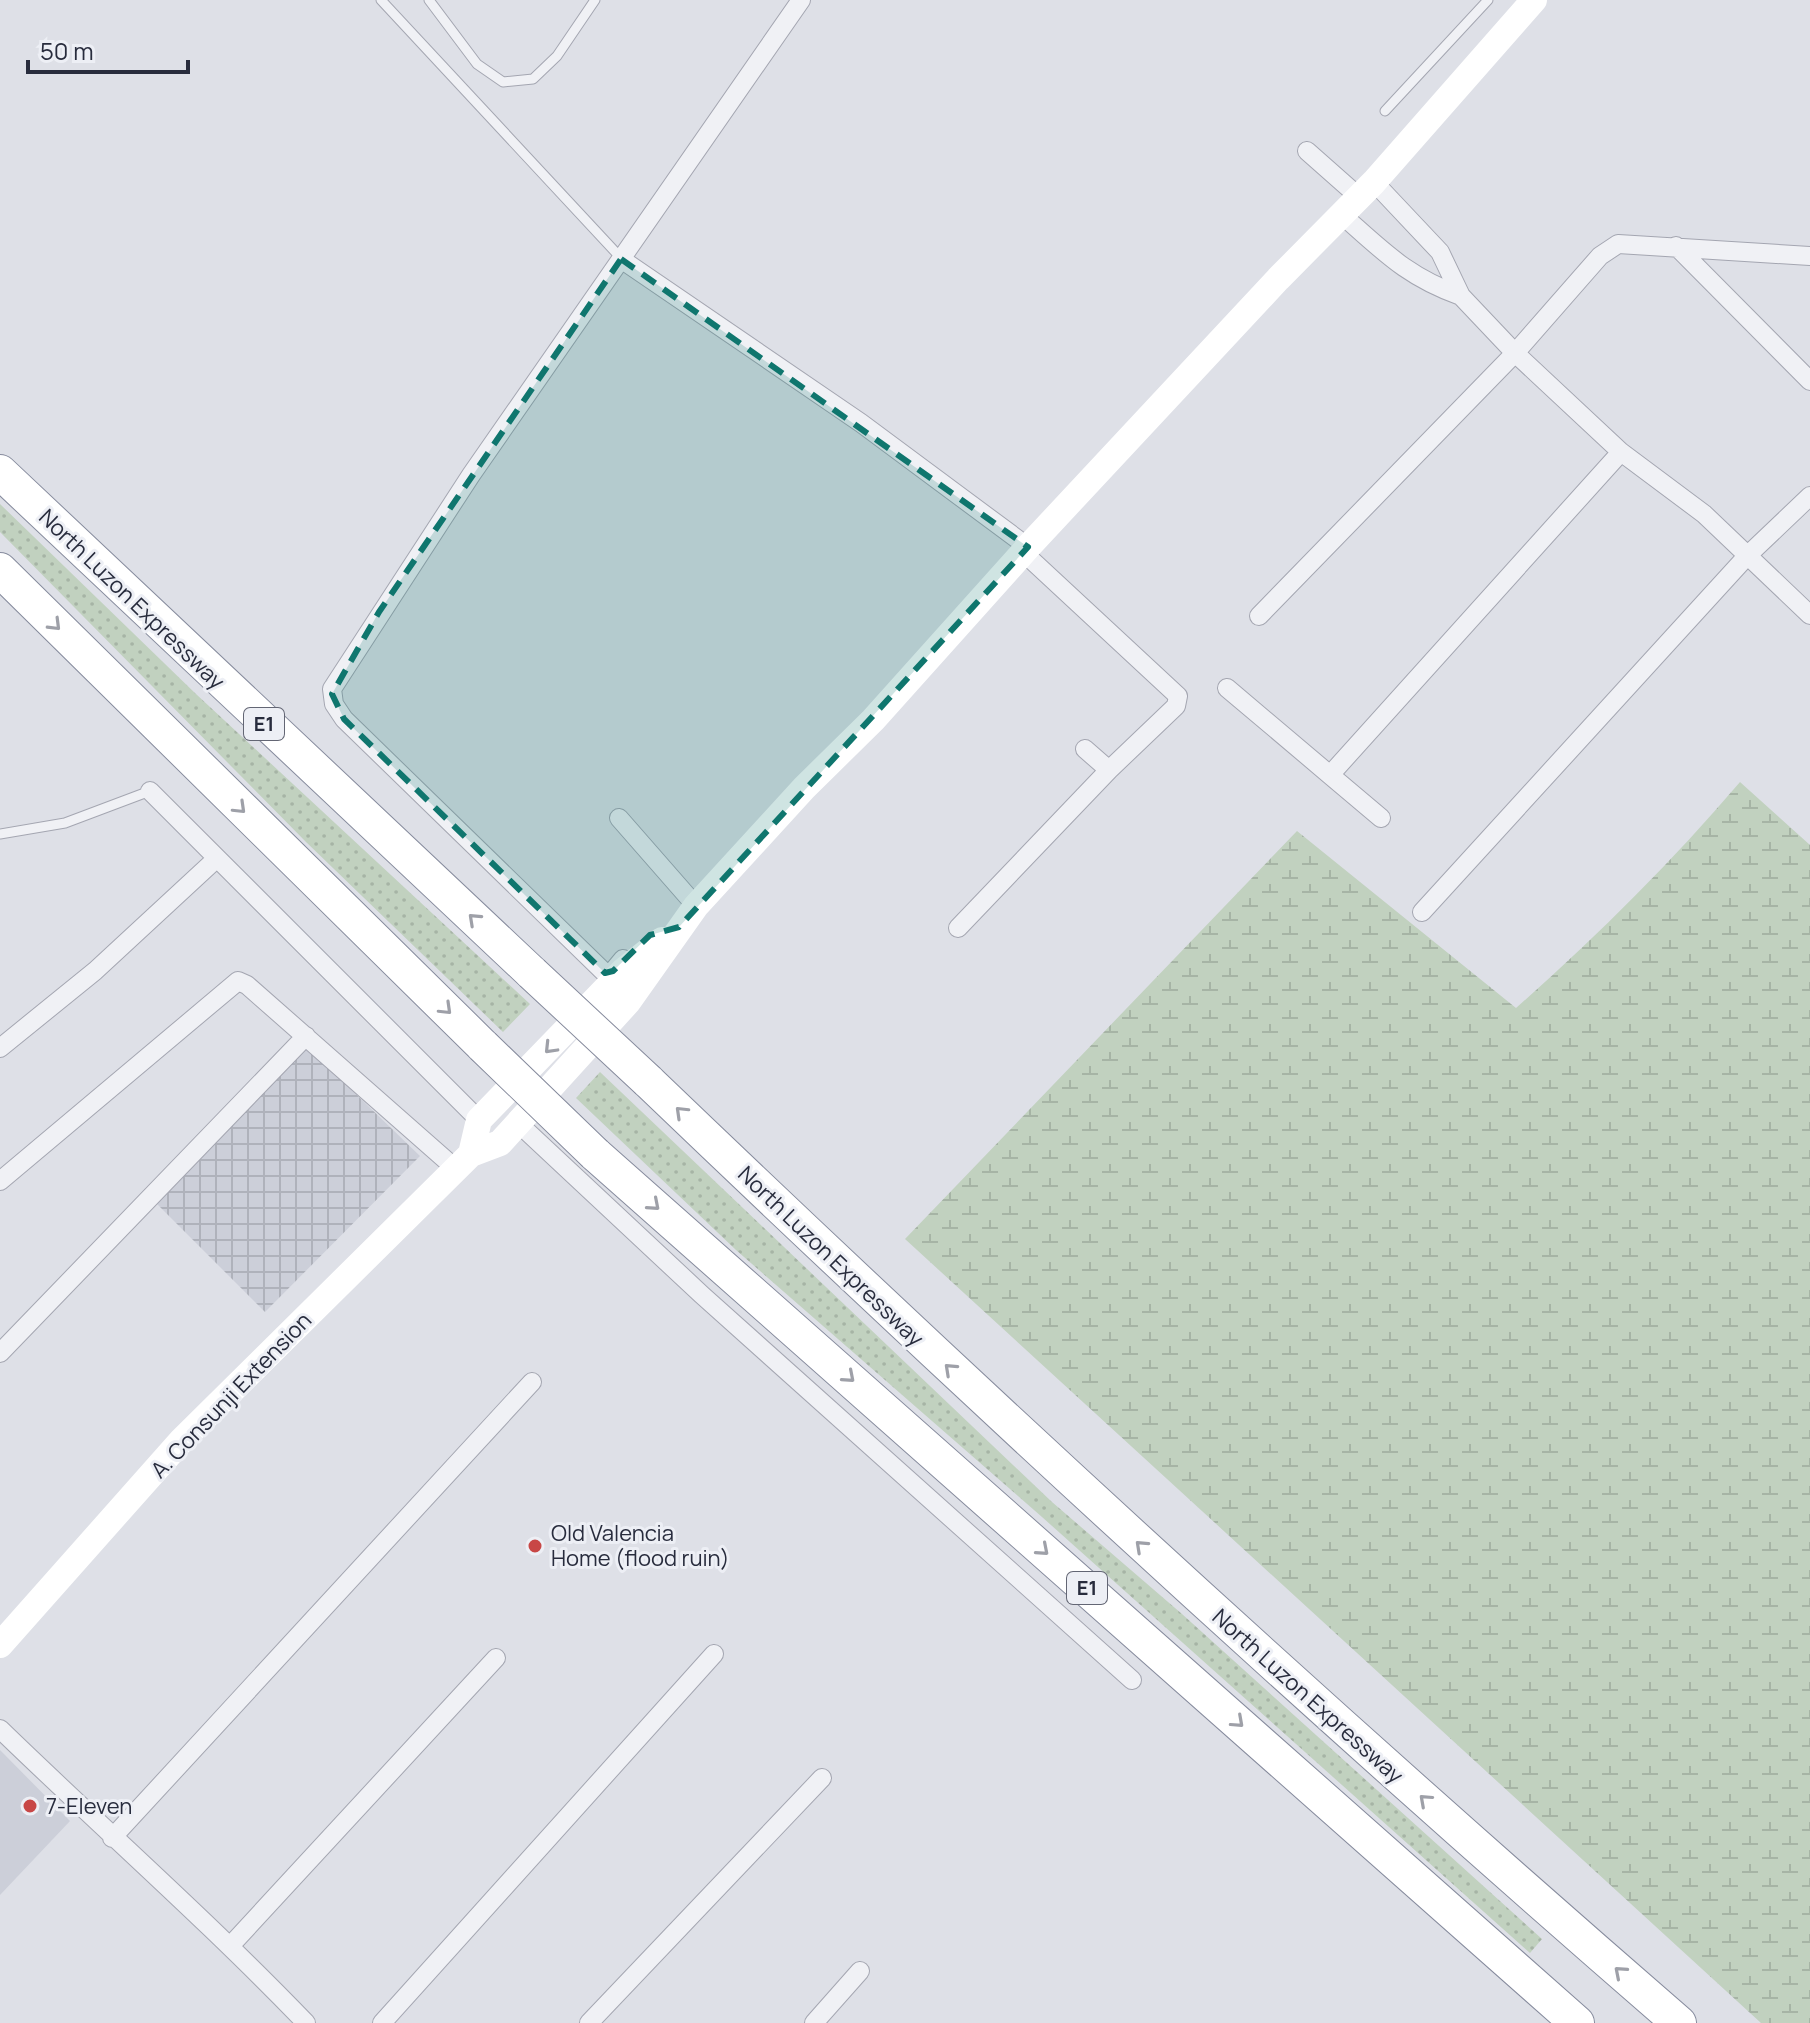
<svg xmlns="http://www.w3.org/2000/svg" width="1810" height="2023" viewBox="0 0 1810 2023" font-family="Manrope,sans-serif">
  <defs>
    <pattern id="industrial-grid" width="8" height="8" patternUnits="userSpaceOnUse" patternTransform="scale(2)"><rect width="8" height="8" fill="#cccfd9"/><path d="M0 4h8M4 0v8" fill="none" stroke="#afb2bb"/></pattern>
    <pattern id="grass-dots" width="8" height="8" patternUnits="userSpaceOnUse" patternTransform="scale(2)"><rect width="8" height="8" fill="#c1d1bf"/><path d="M2 2h.1M6 6h.1" fill="none" stroke="#a6b4a5" stroke-width="1.8" stroke-linecap="round"/></pattern>
    <pattern id="wetland-marsh" width="20" height="14" patternUnits="userSpaceOnUse" patternTransform="scale(2)"><rect width="20" height="14" fill="#c1d1bf"/><path d="M1 5h8M5 5V1M11 12h8M15 12V8" fill="none" stroke="#a6b4a5"/></pattern>
  </defs>
  <rect width="100%" height="100%" fill="#dee0e7"/>
  <path fill="#cccfd9" d="M0,1750l70,71 -70,74z"/>
  <path fill="url(#industrial-grid)" d="M304,1044l116,112 -155,156 -110,-110z"/>
  <path fill="url(#grass-dots)" d="M0,504l196,190 334,310 -27,28 -197,-190 -306,-310z
    M600,1072l452,430 130,112 360,325 -12,14 -488,-436 -306,-267 -160,-152z"/>
  <path fill="url(#wetland-marsh)" d="M1740,782l70,63v1178h-49l-856,-784 392,-408 219,177c79,-70 155,-145 224,-226z"/>
  <g fill="none" stroke-linecap="round" stroke-linejoin="round">
    <defs>
      <path id="lane" d="M381,0l240,258
        M429,0l48,64 26,18 30,-3 24,-23 38,-56
        M1385,111l103,-111
        M0,834l65,-11 85,-32"/>
      <path id="street" d="M1307,151l52,46
        M1374,182l66,70 21,44 54,57 106,99 83,62 106,101
        M1341,214c42,37 66,63 120,82
        M1676,246l134,135
        M621,259l240,164 167,124
        M1024,553l154,143 -2,10 -67,64 -24,-21
        M1259,616l256,-263 85,-97 18,-12 192,12
        M1227,688l103,87
        M150,791l329,329
        M619,818l77,88
        M1381,818l-51,-43 291,-323
        M1422,912l325,-356 63,-60
        M958,928l151,-158
        M623,959l-10,12 -8,2 -261,-254 -10,-15 -2,-15 139,-214 330,-475
        M0,1048l95,-77 120,-111
        M518,1123l184,172 430,385
        M0,1181l238,-200 9,4 209,184
        M0,1353l306,-317
        M0,1729c102,99 208,192 306,294
        M112,1838l420,-456
        M231,1945l265,-287
        M382,2023l332,-369
        M589,2023l233,-245
        M814,2023l46,-52"/>
      <path id="highway" d="M0,472l532,501
        M0,570l483,476
        M648,1081c336,322 679,637 1031,942
        M595,1154l982,869"/>
    </defs>
    <use href="#lane" stroke="#a4a6b1" stroke-width="11"/>
    <use href="#street" stroke="#a4a6b1" stroke-width="20"/>
    <use href="#highway" stroke="#868b9d" stroke-width="36"/>
    <use href="#lane" stroke="#f0f1f5" stroke-width="9"/>
    <use href="#street" stroke="#f0f1f5" stroke-width="18"/>
    <path stroke="#fff" stroke-width="26" d="M471,1154l8,-34 144,-149 39,-31
      M0,1645l182,-205 289,-286 29,-11 128,-141 68,-96 108,-118 69,-68 155,-173 250,-268 96,-97 160,-182"/>
    <use href="#highway" stroke="#fff" stroke-width="34"/>
    <defs>
      <path id="highway-bridge" d="M532,973l116,108
        M483,1046l112,108"/>
    </defs>
    <use href="#highway-bridge" stroke="#868b9d" stroke-width="36" stroke-linecap="butt"/>
    <use href="#highway-bridge" stroke="#fff" stroke-width="34"/>
  </g>
  <defs><path id="oneway-chevron" d="M-2-3.5L2.5 0L-2 3.5" fill="none" stroke-width="1.6" stroke-linecap="round" stroke-linejoin="round" transform="scale(2)"/></defs>
  <g stroke="#9ea0a8">
    <use href="#oneway-chevron" transform="translate(55 625) rotate(45)"/>
    <use href="#oneway-chevron" transform="translate(240 808) rotate(44)"/>
    <use href="#oneway-chevron" transform="translate(474 919) rotate(-137)"/>
    <use href="#oneway-chevron" transform="translate(446 1009) rotate(44)"/>
    <use href="#oneway-chevron" transform="translate(550 1048) rotate(134)"/>
    <use href="#oneway-chevron" transform="translate(681 1112) rotate(-136)"/>
    <use href="#oneway-chevron" transform="translate(654 1205) rotate(41)"/>
    <use href="#oneway-chevron" transform="translate(950 1369) rotate(-137)"/>
    <use href="#oneway-chevron" transform="translate(849 1377) rotate(41)"/>
    <use href="#oneway-chevron" transform="translate(1141 1546) rotate(-137)"/>
    <use href="#oneway-chevron" transform="translate(1043 1550) rotate(41)"/>
    <use href="#oneway-chevron" transform="translate(1238 1722) rotate(42)"/>
    <use href="#oneway-chevron" transform="translate(1425 1800) rotate(-138)"/>
    <use href="#oneway-chevron" transform="translate(1620 1972) rotate(-139)"/>
  </g>
  <path fill="#0f766e" fill-opacity="0.2" stroke="#0f766e" stroke-width="6" stroke-dasharray="16 10" stroke-linejoin="round" d="M621,259l407,288 -349,380 -29,8 -37,36 -8,2 -261,-254 -12,-25 47,-82z"/>
  <g fill="#c84746" stroke="#edeff5" stroke-width="3">
    <circle cx="535" cy="1546" r="8"/>
    <circle cx="30" cy="1806" r="8"/>
  </g>
  <g text-anchor="middle" stroke-width="6" stroke-linejoin="round" paint-order="stroke">
    <g fill="#edeff5" stroke="#636674" stroke-width="2">
      <rect x="244" y="708" width="40" height="32" rx="6"/>
      <rect x="1067" y="1572" width="40" height="32" rx="6"/>
    </g>
    <g font-size="20" font-weight="bold" fill="#282c3d">
      <text x="264" y="731">E1</text>
      <text x="1087" y="1595">E1</text>
    </g>
    <g font-size="22" fill="#282c3d" stroke="#edeff5">
      <text transform="translate(132 599) rotate(44)" y="8">North Luzon Expressway</text>
      <text transform="translate(831 1256) rotate(44)" y="8">North Luzon Expressway</text>
      <text transform="translate(231 1395) rotate(-46)" y="8">A. Consunji Extension</text>
      <text transform="translate(1308 1696) rotate(42)" y="8">North Luzon Expressway</text>
    </g>
    <g font-size="22" fill="#282c3d" stroke="#edeff5" text-anchor="start">
      <text x="551" y="1541">Old Valencia<tspan x="551" dy="25">Home (flood ruin)</tspan></text>
      <text x="46" y="1814">7-Eleven</text>
    </g>
  </g>
  <path d="M28 60v12h160v-12" fill="none" stroke="#282c3d" stroke-width="4"/>
  <text x="40" y="60" font-size="24" fill="#282c3d" stroke="#edeff5" stroke-width="6" paint-order="stroke">50 m</text>
</svg>
